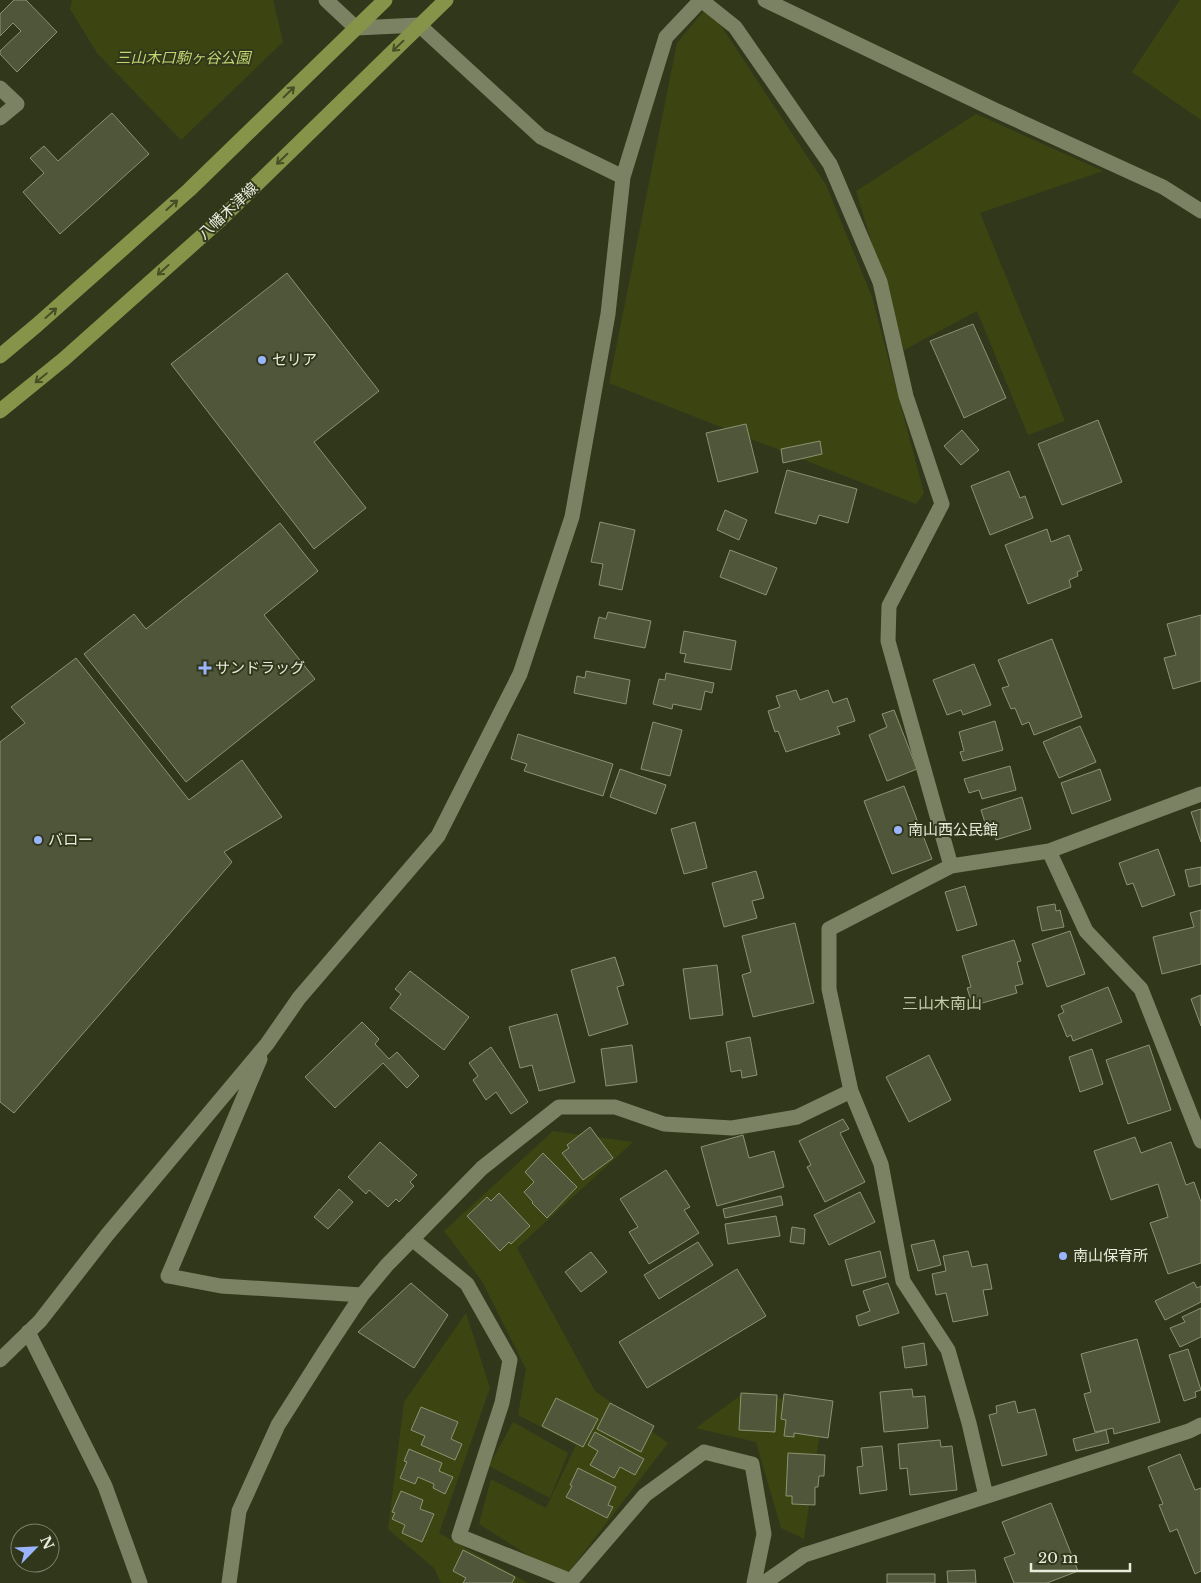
<svg xmlns="http://www.w3.org/2000/svg" width="1201" height="1583" viewBox="0 0 1201 1583" font-family="'Libre Baskerville','Noto Sans JP',serif">
  <rect width="100%" height="100%" fill="#31371b"/>
  <path fill="#3c4511" d="M72,0h201l10,42 -102,98 -84,-87 -27,-44z
    M1180,0h21v120l-69,-48z
    M708,6l118,179 46,112 52,196 -8,11 -307,-121 68,-340z
    M976,114l127,57 -123,42 85,208 -37,14 -51,-124 -73,39 -48,-159z
    M553,1131l80,11 -116,106 78,143 73,52 -104,135 -85,-54 12,-45 55,29 30,-63 -58,-30 8,-46 -44,-88 -38,-50z
    M466,1313l24,75 -51,145 89,50h-87l-7,-15 -46,-39 16,-127z
    M745,1392l79,14 -20,133 -23,-11 -25,-86 -60,-14z
    M513,1422l55,31 -18,45 -61,-32z"/>
  <path fill="#505639" stroke="#8c9373" d="M14,0h12l31,32 -40,40 -17,-18v-3l21,-20 -8,-8 -13,13v-22z
    M112,113l37,41 -89,80 -37,-42 21,-19 -14,-15 14,-12 14,15z
    M287,273l92,118 -65,51 52,66 -52,41 -143,-185z
    M973,324l33,74 -42,20 -34,-77z
    M1098,420l24,62 -60,23 -24,-61z
    M746,424l12,48 -40,10 -12,-49z
    M962,430l17,20 -18,15 -17,-19z
    M820,441l2,13 -39,9 -2,-14z
    M787,470l70,19 -9,34 -29,-8 -3,9 -41,-11z
    M1009,471l11,27 5,-2 8,22 -43,17 -19,-49z
    M725,510l22,10 -8,20 -22,-10z
    M600,522l35,8 -13,60 -23,-5 4,-21 -12,-2z
    M280,523l38,48 -54,44 51,64 -129,103 -102,-128 50,-40 12,15z
    M1047,529l4,13 18,-7 13,35 -5,2 1,4 -9,4 2,7 -43,17 -23,-59z
    M730,550l47,18 -11,27 -46,-18z
    M608,612l43,9 -6,27 -51,-10 5,-21 7,2z
    M1201,615v66l-28,8 -9,-31 12,-3 -9,-31z
    M684,631l52,10 -5,29 -47,-8 2,-8 -6,-1z
    M1052,639l30,78 -48,18 -5,-13 -7,3 -7,-17 -4,1 -9,-21 7,-2 -11,-26z
    M76,658l113,142 53,-40 40,57 -58,35 8,10 -218,251 -14,-11v-360l25,-19 -14,-16z
    M974,664l17,41 -28,10 -2,-5 -14,5 -14,-35z
    M586,671l44,9 -4,24 -52,-11 3,-17 8,2z
    M666,673l48,10 -2,10 -7,-2 -4,19 -28,-6 -1,5 -19,-5 6,-25 6,1z
    M796,690l4,10 28,-10 5,13 14,-5 8,23 -18,6 3,7 -54,18 -8,-21 -3,1 -7,-21 12,-4 -4,-11z
    M894,710l23,59 -30,12 -18,-46 18,-8 -5,-13z
    M995,721l8,29 -40,11 -3,-9 4,-1 -5,-19z
    M653,722l29,8 -12,46 -29,-7z
    M1080,726l16,36 -37,16 -16,-36z
    M518,734l95,30 -10,32 -79,-25 3,-7 -16,-5z
    M1010,766l6,24 -34,9 -3,-9 -10,3 -5,-14z
    M620,769l46,16 -10,29 -46,-17z
    M1100,769l11,31 -39,14 -11,-31z
    M904,786l28,73 -40,15 -28,-73z
    M1022,797l9,32 -35,11 -3,-10 -5,2 -7,-22z
    M1201,809v33l-10,-30z
    M695,822l12,46 -23,6 -13,-45z
    M1158,849l17,46 -33,12 -9,-24 -6,2 -8,-22z
    M1201,867v17l-12,3 -4,-17z
    M756,871l8,27 -12,3 5,17 -33,9 -12,-44z
    M965,886l12,39 -20,6 -12,-39z
    M1055,904l1,7 4,-1 4,17 -22,4 -5,-24z
    M1201,910v54l-39,10 -9,-37 41,-10 -4,-14z
    M795,923l19,80 -61,14 -11,-42 9,-3 -9,-36z
    M1070,931l15,43 -38,13 -15,-43z
    M1014,940l7,21 -4,1 6,22 -8,2 2,7 -38,11 -2,-3 -5,2 -5,-15 4,-1 -9,-31z
    M615,957l9,28 -7,2 11,37 -39,12 -18,-66z
    M717,965l6,50 -33,4 -7,-50z
    M410,971l59,46 -25,33 -54,-42 11,-14 -6,-5z
    M1108,987l14,35 -49,19 -2,-6 -4,2 -9,-22 6,-3 -3,-6z
    M1201,995v31l-10,-27z
    M557,1014l18,68 -36,9 -7,-26 -12,3 -11,-41z
    M362,1022l17,17 -4,5 14,15 8,-7 22,24 -12,12 -24,-25 -48,45 -30,-31z
    M750,1037l7,38 -15,3 -1,-8 -10,2 -5,-30z
    M632,1045l5,37 -31,4 -5,-37z
    M1149,1045l22,65 -43,14 -22,-64z
    M491,1047l37,55 -17,12 -15,-22 -10,8 -13,-20 5,-4 -9,-13z
    M1092,1049l11,35 -23,8 -11,-35z
    M929,1055l22,45 -42,22 -23,-45z
    M843,1119l6,10 -9,4 25,49 -40,20 -18,-35 4,-2 -12,-24z
    M590,1127l23,31 -30,22 -21,-27 7,-5 -2,-3z
    M743,1135l6,23 25,-7 10,36 -67,19 -16,-59z
    M1135,1137l6,16 30,-11 15,43 8,-3 7,20v61l-33,11 -18,-51 18,-6 -10,-33 -47,16 -17,-49z
    M380,1142l37,33 -7,7 4,4 -15,16 -3,-3 -8,8 -19,-17 -3,4 -18,-17z
    M543,1153l34,34 -30,31 -15,-15 1,-1 -9,-10 10,-10 -9,-10z
    M666,1170l24,37 -6,3 15,23 -50,31 -20,-32 9,-5 -18,-28z
    M339,1189l14,13 -25,27 -14,-12z
    M860,1192l15,30 -46,23 -15,-30z
    M499,1193l31,33 -19,18 -2,-2 -9,9 -33,-35 20,-19 4,4z
    M781,1196l2,9 -58,13 -2,-9z
    M776,1216l4,20 -52,8 -3,-20z
    M792,1227l13,2 -1,15 -14,-2z
    M934,1240l7,25 -23,6 -7,-26z
    M698,1242l15,23 -54,34 -15,-24z
    M880,1251l6,26 -34,9 -7,-26z
    M968,1251l4,16 15,-3 5,25 -9,1 5,25 -35,7 -7,-29 -10,2 -4,-21 14,-3 -3,-15z
    M591,1252l16,20 -26,20 -16,-20z
    M737,1269l29,47 -119,72 -28,-46z
    M1194,1282l3,6 4,-2v16l-36,18 -10,-19z
    M411,1283l37,32 -34,53 -56,-36z
    M888,1283l11,30 -40,13 -3,-10 14,-5 -7,-20z
    M1201,1308v29l-21,10 -10,-19 15,-6 -3,-5z
    M1137,1339l23,83 -46,12 -1,-6 -18,4 -11,-38 7,-2 -10,-38z
    M924,1343l3,22 -22,3 -3,-21z
    M1188,1349l13,41 -6,2 1,5 -12,4 -15,-46z
    M912,1389l1,8 12,-1 3,32 -44,4 -4,-40z
    M741,1393l36,2 -2,37 -36,-2z
    M784,1394l49,7 -5,37 -34,-5v4l-10,-1 2,-16 -5,-1z
    M556,1398l42,21 -15,28 -41,-21z
    M1015,1401l3,12 17,-4 12,46 -45,11 -13,-51 8,-2 -1,-7z
    M610,1403l44,23 -13,26 -44,-23z
    M421,1407l37,15 -7,17 11,5 -7,16 -34,-15 4,-9 -14,-6z
    M1106,1430l3,13 -33,8 -3,-12z
    M595,1432l49,27 -9,16 -15,-8 -6,11 -24,-13 8,-14 -10,-6z
    M940,1440l1,7 11,-1 5,44 -47,5 -3,-27 -7,1 -2,-25z
    M882,1446l5,44 -27,4 -3,-27 6,-1 -2,-18z
    M409,1449l33,14 -3,8 14,6 -8,17 -12,-6 1,-4 -16,-7 -3,7 -15,-6 7,-16 -3,-1z
    M788,1453l37,2 -1,21h-5l-1,11h-3v18l-23,-1v-8h-6z
    M1180,1454l15,36 6,-2v83l-6,3 -18,-45 -7,3 -11,-27 4,-1 -15,-37z
    M578,1468l38,19 -8,18 5,2 -6,11 -41,-21 6,-11 -2,-1z
    M401,1491l22,9 -3,9 14,5 -12,28 -20,-9 3,-8 -13,-6 3,-6 -3,-1z
    M1051,1503l27,68 -31,12h-33l-10,-25 11,-4 -13,-32z
    M463,1550l52,27 -3,6h-49l3,-5 -13,-7z
    M975,1570l1,13h-28l-1,-12z
    M887,1574h48v9h-48z"/>
  <g fill="none" stroke-linecap="round" stroke-linejoin="round">
    <path stroke="#7b8263" stroke-width="15" d="M326,0l30,28 63,-3 122,112 82,40
      M701,0l34,27 95,137 50,118 26,114 36,108 -53,102 -1,35 63,225
      M765,0l232,111 166,76 38,24
      M0,88l17,16 -17,14
      M1049,851l37,80 55,58 60,152
      M260,1059l-92,217 53,10 141,9
      M412,1239l55,45 43,76 -8,43 -43,133 112,45 74,-86 59,-43 48,12 12,70 -10,49
      M28,1332l77,154 35,97
      M0,1360l40,-39 67,-86 160,-191 32,-46 139,-162 82,-162 52,-157 36,-203 15,-137 43,-140 35,-37
      M986,1496l-17,-73 -21,-73 -45,-69 -22,-117 -30,-73 -22,-102v-60l122,-63 98,-15 152,-57
      M229,1583l10,-72 39,-86 47,-74 37,-56 25,-30 95,-97 77,-61h56l49,17 68,4 65,-11 54,-26
      M764,1583l40,-28 385,-124 12,-6"/>
    <path stroke="#869449" stroke-width="15" d="M0,356l37,-31 152,-135 196,-190
      M0,411l64,-52 156,-139 226,-220"/>
  </g>
  <defs><path id="oneway-shaft" d="M-6 0H5M1.5-3L5.5 0L1.5 3" fill="none" stroke-width="1.6" stroke-linecap="round" stroke-linejoin="round" transform="scale(1.25)"/></defs>
  <g stroke="#464e26">
    <use href="#oneway-shaft" transform="translate(398 46) rotate(136)"/>
    <use href="#oneway-shaft" transform="translate(289 92) rotate(-44)"/>
    <use href="#oneway-shaft" transform="translate(282 159) rotate(136)"/>
    <use href="#oneway-shaft" transform="translate(172 205) rotate(-42)"/>
    <use href="#oneway-shaft" transform="translate(163 270) rotate(138)"/>
    <use href="#oneway-shaft" transform="translate(51 313) rotate(-42)"/>
    <use href="#oneway-shaft" transform="translate(41 378) rotate(141)"/>
  </g>
  <g fill="#9ab5fd" stroke="#31371b" stroke-width="2">
    <circle cx="262" cy="360" r="5"/>
    <path d="M202.5 660.5h5v5h5v5h-5v5h-5v-5h-5v-5h5z"/>
    <circle cx="898" cy="830" r="5"/>
    <circle cx="38" cy="840" r="5"/>
    <circle cx="1063" cy="1256" r="5"/>
  </g>
  <g text-anchor="middle" stroke-width="4" stroke-linejoin="round" paint-order="stroke">
    <g font-size="15" font-style="italic" fill="#c1d572" stroke="#31371b">
      <text x="183" y="63">三山木口駒ヶ谷公園</text>
    </g>
    <g font-size="15" fill="#e7ecdb" stroke="#31371b">
      <text transform="translate(228 211) rotate(-43)" y="5">八幡木津線</text>
    </g>
    <g font-size="15" fill="#e7ecdb" stroke="#31371b" text-anchor="start">
      <text x="272" y="365">セリア</text>
      <text x="215" y="673">サンドラッグ</text>
      <text x="908" y="835">南山西公民館</text>
      <text x="48" y="845">バロー</text>
      <text x="1073" y="1261">南山保育所</text>
    </g>
    <g font-size="16" fill="#c2caa9" stroke="#31371b">
      <text x="942" y="1009">三山木南山</text>
    </g>
  </g>
  <g transform="translate(35 1548) rotate(66)"><circle r="24" fill="#31371b" stroke="#7a7f68"/>
  <path d="M0-4L9 19L0 12L-9 19Z" fill="#9ab5fd"/>
  <text y="-8" font-size="14" font-weight="bold" text-anchor="middle" fill="#e7ecdb">N</text>
  </g>
  <path d="M1031 1563v8h99v-8" fill="none" stroke="#e7ecdb" stroke-width="2.5"/>
  <text x="1038" y="1563" font-size="15" fill="#e7ecdb" stroke="#31371b" stroke-width="4" paint-order="stroke">20 m</text>
</svg>
